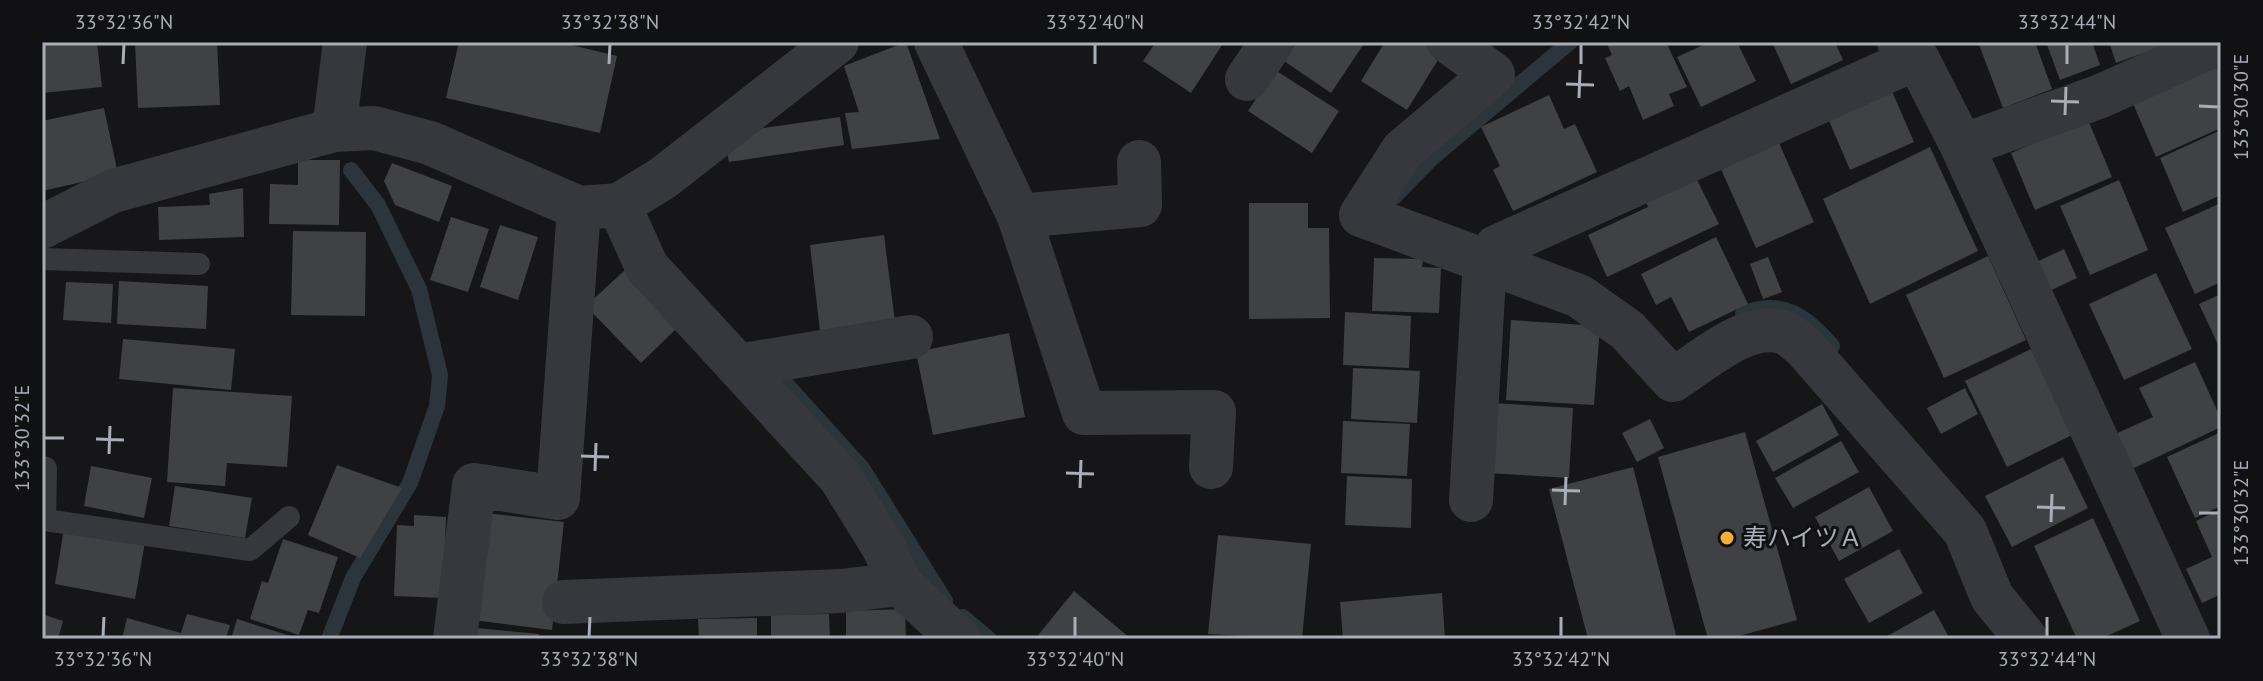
<svg xmlns="http://www.w3.org/2000/svg" width="2263" height="681" viewBox="0 0 2263 681" font-family="'PT Sans','Noto Sans JP',sans-serif">
  <rect width="100%" height="100%" fill="#161618"/>
  <g fill="none" stroke-linecap="round" stroke-linejoin="round">
    <path stroke="#2c353c" stroke-width="16" d="M1394,197l38,-39 138,-116
      M1743,314c39,-17 65,4 89,32
      M778,375l84,93 83,133
      M963,617l26,22
      M329,639l24,-61 57,-95 27,-77 3,-31 -21,-86 -41,-84 -27,-35"/>
  </g>
  <path fill="#404145" d="M42,42h55l5,45 -60,6z
    M135,42h82l3,63 -82,3z
    M459,42h100l58,14 -17,77 -154,-35z
    M906,42l34,97 -88,10 -7,-36 14,-1 -15,-46z
    M1156,42h68l-33,51 -48,-32z
    M1297,42h68l-34,51 -47,-32z
    M1385,42h36l20,13 -34,55 -46,-29z
    M1606,42h60l21,45 -18,7 5,12 -31,14 -14,-34 -9,5 -15,-33 7,-3z
    M1710,42h27l19,39 -55,26 -24,-50z
    M1772,42h63l8,18 -52,24z
    M1978,42h57l17,47 -49,19z
    M2046,42h46l8,23 -40,15z
    M2109,42h64l-57,21z
    M2216,61l5,12v55l-65,29 -25,-58z
    M1275,70l64,41 -27,42 -64,-42z
    M1888,82l26,60 -64,28 -26,-61z
    M1549,95l15,34 11,-5 22,48 -84,39 -20,-41 7,-4 -19,-39z
    M104,108l14,66 -76,17v-70z
    M840,117l4,28 -115,17 -2,-9 30,-24z
    M2088,120l24,57 -77,33 -24,-57z
    M2221,130v65l-38,17 -23,-54z
    M1775,134l39,88 -58,26 -39,-88z
    M1930,147l48,104 -108,53 -47,-105z
    M298,160h42l-1,65 -70,-1 1,-40 28,1z
    M392,163l60,23 -13,36 -44,-17 -11,-24z
    M1692,170l27,54 -112,53 -19,-42 60,-28 -5,-13z
    M2119,180l29,70 -58,25 -30,-69z
    M243,188l1,49 -85,3 -1,-33 52,-2 -1,-11z
    M1249,203h59v25h21l1,90 -81,1z
    M2221,203v79l-26,12 -30,-66z
    M451,217l38,12 -21,63 -38,-12z
    M500,225l38,12 -20,63 -38,-13z
    M293,231l73,1 -1,84 -74,-1z
    M884,235l11,87 -75,9 -10,-86z
    M1716,237l32,67 -59,28 -18,-35 -15,8 -15,-31z
    M2064,249l13,29 -34,16 -13,-29z
    M1988,256l38,84 -82,38 -38,-83z
    M1768,257l14,35 -19,7 -13,-35z
    M1374,258l49,1 -1,8 19,1 -2,45 -67,-2z
    M625,270l54,56 -38,37 -55,-57z
    M2156,273l36,76 -68,31 -35,-76z
    M119,281l89,5 -2,43 -89,-5z
    M66,282l47,2 -2,39 -48,-3z
    M2221,294v57l-22,-47z
    M1345,312l66,4 -2,52 -66,-3z
    M1511,320l89,6 -6,79 -88,-5z
    M1009,333l16,84 -92,18 -17,-83z
    M123,339l112,10 -4,41 -112,-11z
    M2031,349l41,86 -65,32 -42,-86z
    M2195,362l26,57v8l-89,42 -17,-35 38,-17 -14,-29z
    M1353,368l67,3 -3,52 -66,-4z
    M173,388l119,8 -5,71 -60,-4 -2,23 -58,-4z
    M1965,388l13,26 -37,20 -14,-26z
    M1492,403l81,5 -4,70 -81,-5z
    M1822,404l17,31 -66,37 -17,-31z
    M1650,419l14,29 -27,14 -15,-29z
    M1343,421l67,3 -3,52 -66,-3z
    M1745,432l52,188 -69,19h-20l-50,-182z
    M2221,432v74l-26,12 -28,-61z
    M1841,441l18,31 -66,36 -18,-30z
    M2063,457l25,51 -76,39 -27,-51z
    M337,465l65,23 -42,70 -52,-23z
    M91,466l61,12 -8,40 -60,-12z
    M1633,467l44,172h-89l-39,-150z
    M1347,476l65,3 -1,49 -66,-3z
    M175,486l77,12 -7,40 -76,-12z
    M1869,487l24,44 -54,30 -24,-44z
    M2221,509v85l-19,9 -16,-34 26,-12 -16,-36z
    M485,513l79,9 -12,108 -79,-10z
    M414,515l32,2 -3,81 -49,-2 3,-71 17,1z
    M2093,518l47,103 -40,18h-23l-43,-93z
    M64,528l81,14 -10,57 -80,-15z
    M1218,535l93,9 -9,95 -94,-5z
    M283,539l55,18 -19,56 -11,-3 -9,25 -49,-16 12,-38 6,2z
    M1899,549l24,44 -54,30 -25,-44z
    M1074,591l57,48h-96z
    M1442,593l3,46h-102l-3,-37z
    M905,609l1,30h-60v-28z
    M1934,610l16,29h-68z
    M42,614l21,7 -5,18h-16z
    M187,614l43,11 -4,14h-104l5,-21 54,15z
    M829,614l1,25h-59v-24z
    M757,618v21h-58l-1,-20z
    M237,619l60,19v1h-66z
    M477,628l62,6v5h-63z"/>
  <g fill="none" stroke-linecap="round" stroke-linejoin="round">
    <path stroke="#37383d" stroke-width="22" d="M42,259l157,5
      M42,467l4,1 -1,52 205,30 39,-33"/>
    <path stroke="#37383d" stroke-width="44" d="M936,42l83,174 121,-11 -1,-43
      M1449,42l44,32 -90,76 -42,65 218,81 48,34 46,50c29,-18 75,-61 112,-47 7,3 14,10 20,15l160,183 27,66 34,42
      M1899,42l18,16 45,88 226,493
      M1247,79l25,-37
      M334,130l11,-88
      M1962,146l139,-50 113,-51 7,3
      M619,205l28,62 193,210 44,71 16,36 59,55
      M1019,216l65,197 130,-1 -3,55
      M42,227l71,-36 221,-61 40,-2 56,15 149,65 40,-3 44,-27 174,-136
      M738,366l173,-29
      M1471,500l14,-239 11,-14 421,-189
      M564,602l277,-11 59,-7
      M455,639l19,-154 84,13 21,-290"/>
  </g>
  <path fill="none" stroke="#a8adb8" stroke-width="3" d="M123,64l1,-20M609,64l1,-20M1095,64v-20M1581,64v-20M2067,64v-20M1566,84l28,1M1579,98l1,-28M2051,101l28,1M2199,106l20,1M2065,115l1,-28M44,438h20M96,439l28,1M109,454l1,-28M581,456l28,1M595,471l1,-28M1066,473l28,1M1080,488l1,-28M1552,490l28,1M1565,505l1,-28M2037,507l28,1M2199,513h20M2051,522l1,-28M103,637l1,-20M589,637l1,-20M1075,637v-20M1561,637v-20M2047,637v-20"/>
  <circle fill="#f2b134" stroke="#111113" stroke-width="3" cx="1727" cy="538" r="8"/>
  <g text-anchor="middle" stroke-width="6" stroke-linejoin="round" paint-order="stroke">
    <g font-size="24" fill="#a8adb8" stroke="#111113" text-anchor="start">
      <text x="1743" y="546">寿ハイツＡ</text>
    </g>
  </g>
  <rect width="2263" height="681" fill="none" stroke="#111113" stroke-width="88"/>
  <rect x="44" y="44" width="2175" height="593" fill="none" stroke="#a8adb8" stroke-width="3"/>
  <g font-size="20" text-anchor="middle" fill="#a8adb8">
    <text x="124" y="29">33°32'36"N</text>
    <text x="610" y="29">33°32'38"N</text>
    <text x="1095" y="29">33°32'40"N</text>
    <text x="1581" y="29">33°32'42"N</text>
    <text x="2067" y="29">33°32'44"N</text>
    <text transform="translate(2241 107) rotate(-90)" y="7">133°30'30"E</text>
    <text transform="translate(22 438) rotate(-90)" y="7">133°30'32"E</text>
    <text transform="translate(2241 513) rotate(-90)" y="7">133°30'32"E</text>
    <text x="103" y="666">33°32'36"N</text>
    <text x="589" y="666">33°32'38"N</text>
    <text x="1075" y="666">33°32'40"N</text>
    <text x="1561" y="666">33°32'42"N</text>
    <text x="2047" y="666">33°32'44"N</text>
  </g>
</svg>
